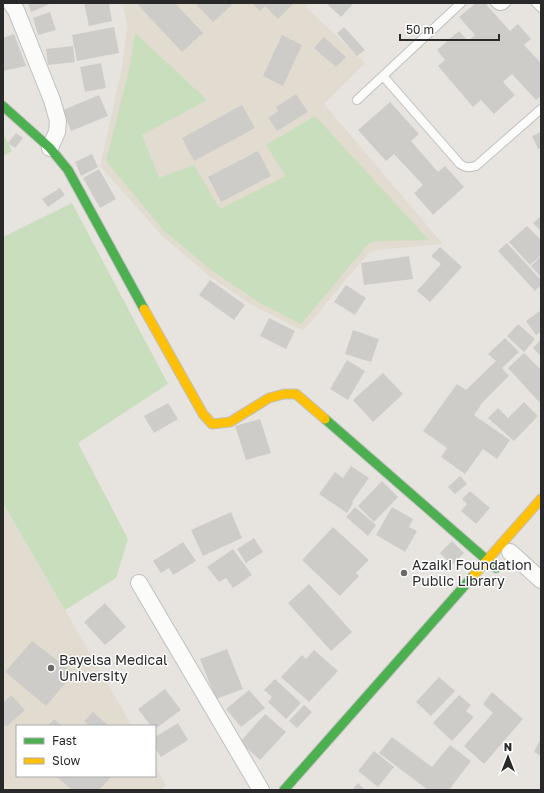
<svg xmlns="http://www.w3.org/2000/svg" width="544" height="793" viewBox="0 0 544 793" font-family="'Golos Text',sans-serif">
  <rect width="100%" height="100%" fill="#e7e4e0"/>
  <path fill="#e1dccf" d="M123,3h187l-4,4 59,56 -41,41 119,140 -66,6 -10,5 -64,76 -53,-27 -42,-29 -46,-39 -62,-70 22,-98 5,-43z
    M3,503l129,223h-115v50h138v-10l11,19 -4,5h-159z"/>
  <path fill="#c8debc" d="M135,33l72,67 -65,35 17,43 35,-13 26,44 66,-33 -20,-31 49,-29 114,124 -51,1 -9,2 -68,81 -41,-21 -46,-31 -50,-41 -58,-70 24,-95z
    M3,133l9,18 -9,5z
    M72,203l96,181 -90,59 50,96 -12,39 -51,32 -62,-107v-266z"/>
  <path fill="#ceccc9" d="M28,3h24l-21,9z
    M84,3h25l3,18 -23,5z
    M140,3h35l28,30 -21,19 -44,-47z
    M195,3h35l2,2 -19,17z
    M252,3h42l-16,16 -13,-13 -5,5z
    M326,3h28l-13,14z
    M476,3h9l25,28 8,-7 13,15 -7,6 17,18v33l-5,4 -24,-26 -9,8 12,13 -21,19 -13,-14 -8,7 -35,-41 7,-6 -8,-10 22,-19 9,10 7,-6 -16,-18z
    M50,12l6,18 -18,5 -5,-17z
    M114,27l5,26 -42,8 -5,-26z
    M344,27l21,23 -8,6 -20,-23z
    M14,34l12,32 -23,5v-33z
    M282,35l20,10 -19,41 -20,-10z
    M324,37l22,20 -10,10 -22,-19z
    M73,46l2,16 -27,3 -2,-16z
    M101,63l5,25 -21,4 -5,-25z
    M296,94l12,18 -31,19 -9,-13 10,-7 -2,-4z
    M99,95l9,21 -37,15 -8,-21z
    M390,102l29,32 -8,7 27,31 7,-6 19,21 -31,28 -19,-22 9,-8 -29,-31 -8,7 -28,-31z
    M242,105l13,23 -61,33 -12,-23z
    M541,132v16l-3,1 -6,-13z
    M16,133l7,5 -8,10 -7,-5z
    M258,151l13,25 -50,26 -13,-25z
    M92,154l6,13 -17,9 -6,-14z
    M99,169l17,30 -16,9 -17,-30z
    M60,188l5,7 -17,12 -6,-8z
    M541,216v15l-8,-8z
    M527,226l14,14v15l-11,10 -21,-23z
    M507,243l34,37v5l-6,6 -37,-40z
    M440,247l22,20 -32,35 -13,-11 24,-27 -10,-8z
    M409,256l4,23 -49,6 -3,-22z
    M541,256v21l-10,-11z
    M210,280l35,25 -11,15 -35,-25z
    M346,285l20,13 -11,17 -21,-13z
    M540,311l1,2v19l-5,3 -10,-14z
    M269,318l26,13 -9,18 -26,-13z
    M518,324l17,15 -11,13 -17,-16z
    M353,330l26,9 -8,23 -26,-8z
    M505,338l14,14 -17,16 7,8 -26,26 -9,13 36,25 -13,19 -14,-10 -18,25 -24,-17 6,-9 -24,-17 34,-47 9,6 30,-29 -8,-7z
    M541,339v17l-8,-8z
    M524,353l17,17v34l-33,-36z
    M347,360l18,11 -17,29 -18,-11z
    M383,373l20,21 -30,28 -20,-22z
    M524,402l14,14 -24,25 -26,-23 10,-10 10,10z
    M168,403l10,16 -24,14 -10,-17z
    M260,419l11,34 -25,7 -11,-34z
    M351,466l18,12 -17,24 1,1 -6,10 -28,-19 16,-22 8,6z
    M460,476l7,8 -12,10 -7,-7z
    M382,481l16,16 -24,25 -16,-16z
    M470,491l20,17 -14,16 -15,-13 6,-7 -5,-5z
    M355,507l21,18 -8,11 -22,-19z
    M392,507l21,12 -4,8 8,4 -12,21 -29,-17z
    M231,512l11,26 -39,18 -12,-26z
    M333,527l36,33 -13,13 3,3 -19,20 -38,-36z
    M254,538l9,14 -17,11 -9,-14z
    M452,541l12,12 -12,12 -12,-12z
    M183,542l13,19 -23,14 -4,-7 -8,5 -8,-12z
    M233,549l19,26 -19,13 -7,-10 -7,4 -12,-15z
    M309,584l43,48 -21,19 -43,-48z
    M105,603l21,24 -21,18 -21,-23z
    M32,641l42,32 -28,33 -41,-34z
    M227,649l16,40 -27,10 -16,-40z
    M314,650l24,21 -29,31 -28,-25 21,-22 4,4z
    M439,677l16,14 -24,25 -15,-14z
    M275,679l26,24 -15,16 -18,-17 4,-5 -8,-7z
    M165,689l16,21 -26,19v-3h-4l-13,-17z
    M249,690l16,18 -24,19 -15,-18z
    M492,692l31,27 -39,45 -20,-18 29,-33 -10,-9z
    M11,695l14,15 -19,17 -3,-4v-20z
    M459,695l12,10 -5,6 8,6 -22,24 -19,-18z
    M304,705l8,7 -15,16 -8,-7z
    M93,712l16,14h-19l-6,-5z
    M265,714l21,18 -26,28 -20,-18z
    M54,719l8,7h-14z
    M178,723l10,17 -27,17 -6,-9v-11z
    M392,737l40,30 18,-22 21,16 -22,29h-21l-49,-37z
    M541,738v18l-7,-4z
    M374,751l20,16 -16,20 -20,-16z
    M56,776h56l-13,14h-27z
    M358,783l7,7h-13z"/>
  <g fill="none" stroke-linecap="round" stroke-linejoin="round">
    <defs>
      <path id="lane" d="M495,3c4,4 7,4 11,0
        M536,3l5,5
        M383,76l77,88c6,4 9,4 16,2l65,-57
        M357,100l104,-97"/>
      <path id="street" d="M11,3l5,7 36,90 6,21 -1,11 -7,16
        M510,552l31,28
        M139,583l122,207"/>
      <path id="fast" d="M3,106l47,42 18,22 76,139
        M325,419l171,149
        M284,790l190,-215"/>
      <path id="slow" d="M144,309l59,105 9,10 18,-2 39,-24 15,-4h12l29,25
        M474,575l67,-76"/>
    </defs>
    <use href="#lane" stroke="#c1c0bf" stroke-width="10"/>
    <use href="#street" stroke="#c1c0bf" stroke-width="18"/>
    <use href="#fast" stroke="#c1c0bf" stroke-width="11"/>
    <use href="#slow" stroke="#c1c0bf" stroke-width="11"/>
    <use href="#lane" stroke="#fbfbfa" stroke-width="8"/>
    <use href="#street" stroke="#fbfbfa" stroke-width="16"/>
    <use href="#fast" stroke="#4caf50" stroke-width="9"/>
    <use href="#slow" stroke="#ffc107" stroke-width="9"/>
  </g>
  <g fill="#6c6a69" stroke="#fff" stroke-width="1.5">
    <circle cx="404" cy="573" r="4"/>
    <circle cx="51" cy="668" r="4"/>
  </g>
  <g text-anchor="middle" stroke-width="3" stroke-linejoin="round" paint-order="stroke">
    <g font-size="14" fill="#292929" stroke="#fff" text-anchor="start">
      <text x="412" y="570">Azaiki Foundation<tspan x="412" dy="16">Public Library</tspan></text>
      <text x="59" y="665">Bayelsa Medical<tspan x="59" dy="16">University</tspan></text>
    </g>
  </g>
  <rect width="544" height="793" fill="none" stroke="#292929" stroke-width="8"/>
  <rect x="16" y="725" width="140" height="52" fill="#ffffff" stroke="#a9a9a9"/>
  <rect x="24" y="738" width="20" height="6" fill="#4caf50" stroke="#a9a9a9"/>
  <text x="52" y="745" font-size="12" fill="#292929">Fast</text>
  <rect x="24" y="758" width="20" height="6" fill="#ffc107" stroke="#a9a9a9"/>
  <text x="52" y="765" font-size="12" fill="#292929">Slow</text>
  <g transform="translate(508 757)" stroke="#ffffff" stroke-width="3" paint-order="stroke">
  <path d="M0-3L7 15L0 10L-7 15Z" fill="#292929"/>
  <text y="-6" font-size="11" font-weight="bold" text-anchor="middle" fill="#292929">N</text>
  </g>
  <path d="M400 34v6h99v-6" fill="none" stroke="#292929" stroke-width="2"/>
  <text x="406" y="34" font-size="12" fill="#292929" stroke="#ffffff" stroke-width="3" paint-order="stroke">50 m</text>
</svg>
